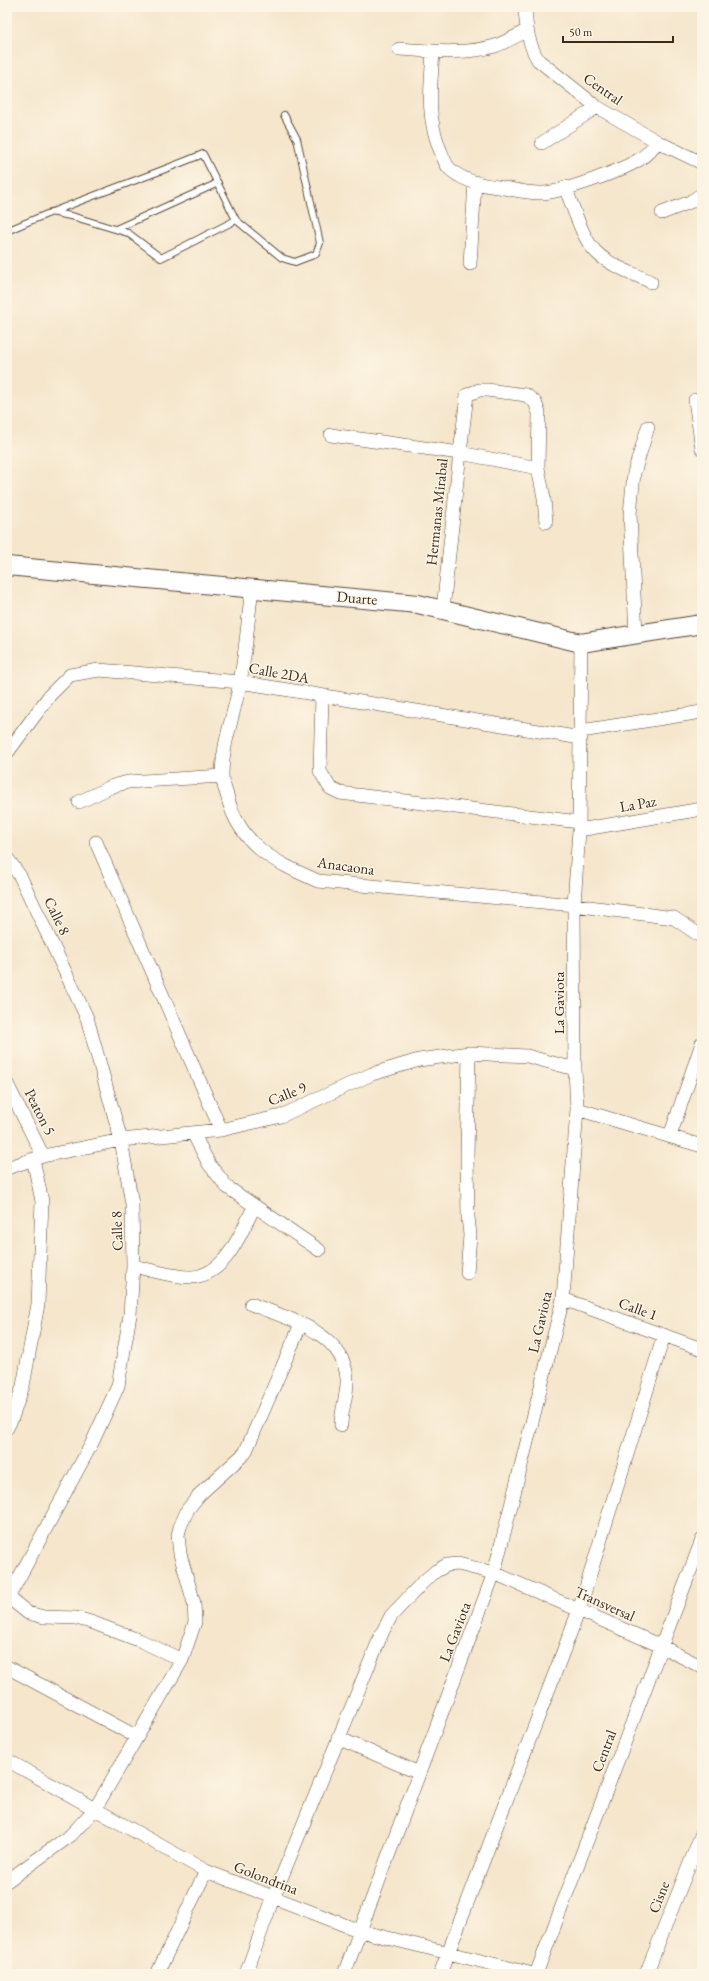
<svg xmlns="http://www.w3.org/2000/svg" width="709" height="1981" viewBox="0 0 709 1981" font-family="'EB Garamond',serif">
  <rect width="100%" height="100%" fill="#fcf5e5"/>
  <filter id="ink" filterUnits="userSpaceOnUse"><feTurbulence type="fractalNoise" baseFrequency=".025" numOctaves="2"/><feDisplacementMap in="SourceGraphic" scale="8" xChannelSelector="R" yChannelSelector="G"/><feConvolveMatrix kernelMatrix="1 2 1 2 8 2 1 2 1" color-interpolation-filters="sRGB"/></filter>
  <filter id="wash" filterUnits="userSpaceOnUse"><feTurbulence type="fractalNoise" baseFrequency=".012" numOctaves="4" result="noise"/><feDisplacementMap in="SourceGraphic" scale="16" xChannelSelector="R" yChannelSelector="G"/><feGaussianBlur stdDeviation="0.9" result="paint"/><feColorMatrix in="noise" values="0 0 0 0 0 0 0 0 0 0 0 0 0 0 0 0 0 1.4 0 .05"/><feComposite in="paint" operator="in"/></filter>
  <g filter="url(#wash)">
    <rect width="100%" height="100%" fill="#f5e6cc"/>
  </g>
  <g filter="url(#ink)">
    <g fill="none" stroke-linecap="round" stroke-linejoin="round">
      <defs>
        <path id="lane" d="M236,220l46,38 13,4 21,-8 4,-11 -23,-104 -13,-24
          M116,229l102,-46
          M7,231c64,-29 131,-50 196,-77l33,66 -75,38 -33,-25 -53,-16 -24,-5"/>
        <path id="street" d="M525,7c1,20 3,36 13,53l59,47 61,35 44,21
          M399,49c29,2 67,6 96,-3 11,-4 21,-10 31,-15
          M433,51c-2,37 -7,61 6,96 3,7 5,14 9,20 12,13 33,18 50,20 14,2 31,7 45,6 21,-1 80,-23 97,-34 7,-4 12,-12 18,-17
          M542,143l55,-36
          M565,187c8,19 17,51 31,65 14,14 37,21 55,30
          M662,213l28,-11 12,-8
          M470,264l5,-82
          M695,400l7,49
          M331,435l129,18 -17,156
          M538,468l-78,-15 7,-58 12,-5h8l39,5 9,7 4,11 -1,55 6,30 2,24
          M252,588c-4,31 -6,63 -12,94 -5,31 -18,61 -18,93 0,6 3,14 5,20 12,50 47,67 91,86l256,24 100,13 28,19
          M636,634l-6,-120 4,-41 14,-46
          M322,696l-2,75 10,17 10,5 239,29
          M581,731l121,-19
          M7,753l43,-58 20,-20 29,-5 141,12 341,56
          M79,802l34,-16 15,-4 94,-6
          M579,830l123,-21
          M96,842l125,288
          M7,858l13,18 67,142 34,122 11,64 1,62 -3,49 -12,71 -26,57 -85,157
          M7,1084l36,72
          M577,1109l125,37
          M193,1133l16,31 18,23 92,63
          M670,1136l32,-93
          M7,1168l36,-12 78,-16 100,-10 60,-14 91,-42 47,-14 50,-7 58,3 48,13
          M133,1266c19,4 39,11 58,11 35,-1 50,-45 63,-70
          M467,1273l3,-38 -2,-18 -1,-60 2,-104
          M563,1299l139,50
          M251,1304c36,15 93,27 96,75 1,15 -6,31 -6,46
          M7,1428l5,-10 11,-32 15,-82 4,-103 -9,-42
          M8,1597l20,16 16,4 32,1 15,4 50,19 41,19
          M7,1667l130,70
          M338,1738l81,35
          M7,1760l199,111 154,60 173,43
          M7,1881l64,-46 24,-26 87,-149 13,-38 -1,-19 -14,-49 -2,-19 2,-8 8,-18 12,-15 45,-41 56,-129
          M157,1974l49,-103
          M246,1974l27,-76 109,-265 9,-17 32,-34 13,-11 11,-6 11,-1 36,9 167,73 41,21
          M344,1974l150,-401 69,-274 14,-190 -2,-40 -1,-164 5,-75 2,-187
          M440,1974l139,-364 85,-275
          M536,1974l166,-434
          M646,1974l56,-141"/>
        <path id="secondary" d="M7,566l411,38 163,39 121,-19"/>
      </defs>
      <use href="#lane" stroke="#574638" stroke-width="8"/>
      <use href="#street" stroke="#574638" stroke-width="14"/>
      <use href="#secondary" stroke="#574638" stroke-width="20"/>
      <use href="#lane" stroke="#fff" stroke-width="6"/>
      <use href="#street" stroke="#fff" stroke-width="13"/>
      <use href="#secondary" stroke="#fff" stroke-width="18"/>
    </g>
  </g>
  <g text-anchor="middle" stroke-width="3" stroke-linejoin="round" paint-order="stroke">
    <g font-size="15" fill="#3b2a1e" stroke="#fcf5e5">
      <text transform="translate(603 89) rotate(35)" y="5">Central</text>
      <text transform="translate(437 512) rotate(-84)" y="5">Hermanas Mirabal</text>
      <text transform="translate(357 598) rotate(5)" y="5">Duarte</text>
      <text transform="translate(279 673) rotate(10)" y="5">Calle 2DA</text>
      <text transform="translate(638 804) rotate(-10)" y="5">La Paz</text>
      <text transform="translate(346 866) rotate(8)" y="5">Anacaona</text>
      <text transform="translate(57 916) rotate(64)" y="5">Calle 8</text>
      <text transform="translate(559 1003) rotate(-90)" y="5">La Gaviota</text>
      <text transform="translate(287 1094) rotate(-22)" y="5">Calle 9</text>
      <text transform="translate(40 1112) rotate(63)" y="5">Peaton 5</text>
      <text transform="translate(117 1231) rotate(-92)" y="5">Calle 8</text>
      <text transform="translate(638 1309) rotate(20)" y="5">Calle 1</text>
      <text transform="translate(540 1322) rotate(-77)" y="5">La Gaviota</text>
      <text transform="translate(605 1604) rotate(24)" y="5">Transversal</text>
      <text transform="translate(455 1632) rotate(-69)" y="5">La Gaviota</text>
      <text transform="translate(604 1751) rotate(-69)" y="5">Central</text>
      <text transform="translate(266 1878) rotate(21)" y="5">Golondrina</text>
      <text transform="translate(659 1897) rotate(-69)" y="5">Cisne</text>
    </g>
  </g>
  <rect width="709" height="1981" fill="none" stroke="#fcf5e5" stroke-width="24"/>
  <path d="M563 36v6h110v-6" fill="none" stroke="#3b2a1e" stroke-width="2"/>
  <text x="569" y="36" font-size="12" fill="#3b2a1e" stroke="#fcf5e5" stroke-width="3" paint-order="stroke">50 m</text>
</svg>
